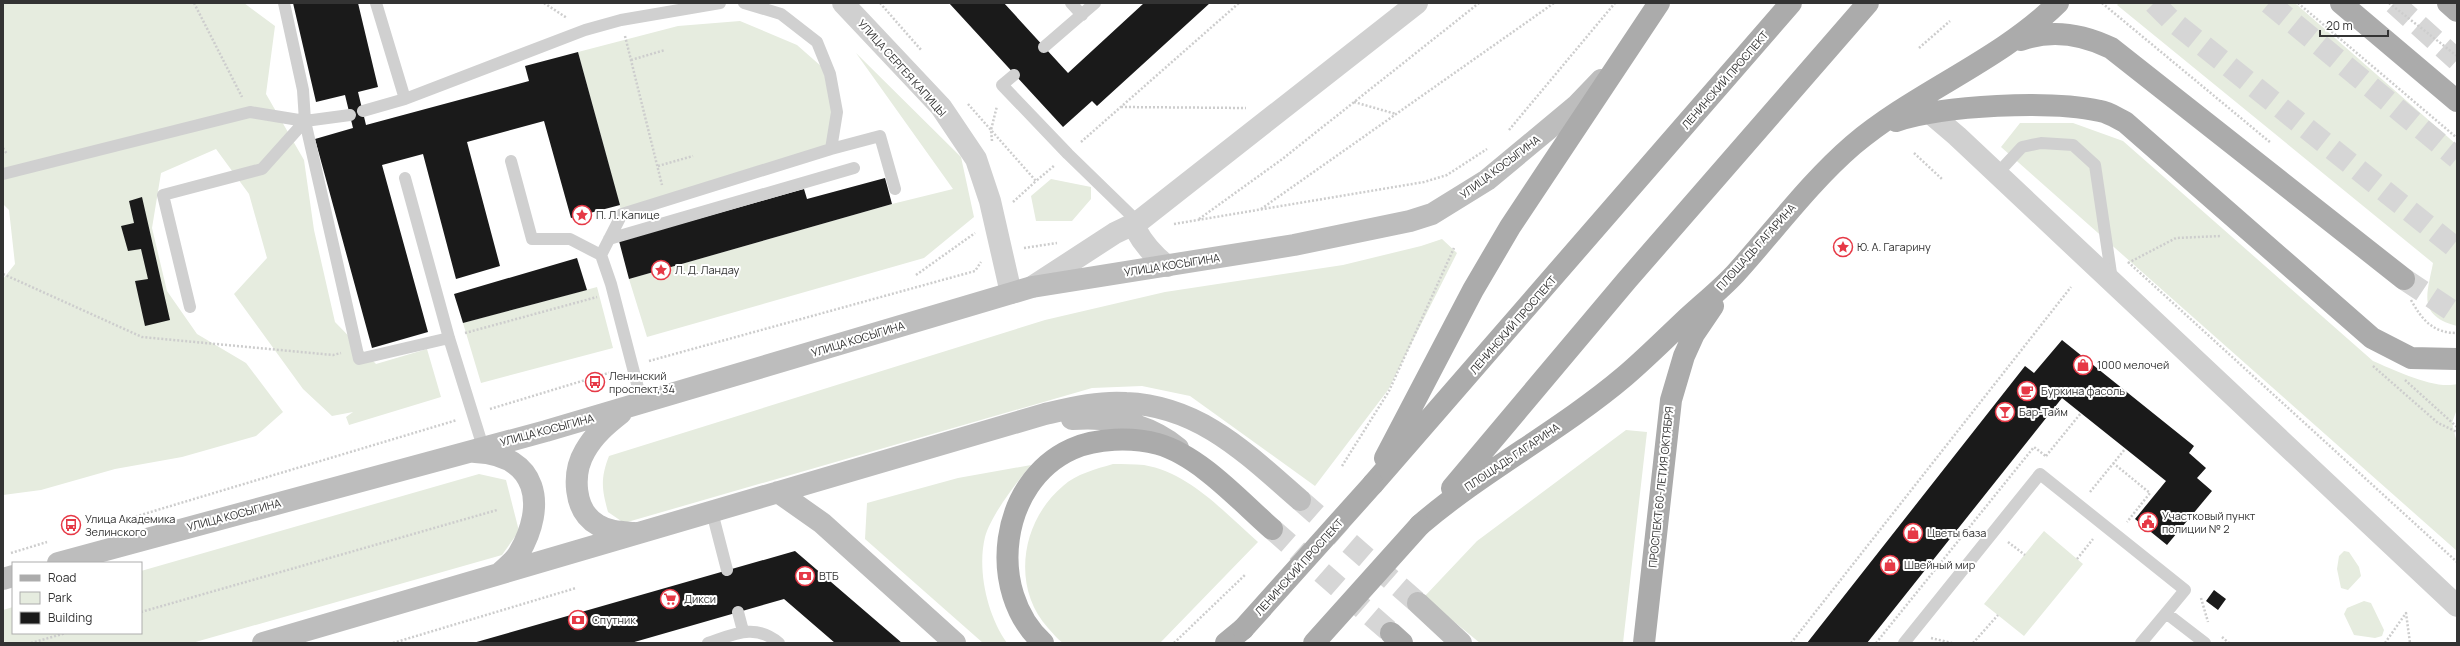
<svg xmlns="http://www.w3.org/2000/svg" width="2460" height="646" viewBox="0 0 2460 646" font-family="Manrope,sans-serif">
  <rect width="100%" height="100%" fill="#fff"/>
  <path fill="#e6ecdf" d="M3,3h241l31,23 -9,68 38,66 10,70 21,92 41,42 51,-15 14,48 -92,28 -3,-8 7,-5 -21,4 -29,-27 -69,-95 33,-36 -18,-64 -33,-45 -55,24 -9,55 15,63 30,43 49,29 37,49 -27,24 -74,21 -67,12 -74,21 -38,5v-216l12,-15 -6,-54 -6,-6z
    M2119,3h176l162,142v181c-40,-11 -30,-31 -24,-63l-316,-258z
    M740,21l57,24 33,29 7,38 -6,37 -209,65 -44,-162 100,-26z
    M856,53l105,104 13,60 -50,41 -277,79 -18,-58 263,-75 61,-15z
    M2020,123h53l50,18 250,220c21,9 62,29 84,23v25l-5,14 5,20v108l-456,-404z
    M1051,179l40,8v12l-19,22h-36l-5,-25z
    M1442,239l15,14 -69,137 -73,96 -125,-90 -48,-10 -50,2 -468,135 -16,-11c-6,-22 -8,-33 1,-56l436,-136 120,-28 178,-27 78,-19z
    M597,287l16,61 -132,35 -18,-60z
    M1626,430l21,2 -24,211h-143l-56,-46 53,-56z
    M1113,464c10,0 21,0 31,1 46,8 81,48 114,77l-98,101h-97c-6,-4 -10,-10 -15,-15 -37,-41 -27,-107 15,-142 13,-12 33,-17 50,-22z
    M1031,465c-14,17 -40,50 -46,72 -8,33 2,78 22,106h-24l-118,-104 2,-36 91,-25z
    M479,474l27,6 13,51 -17,24 -310,88h-189v-33l10,-3v26h128v-62z
    M2044,531l39,33 -59,72 -40,-32z
    M2344,551l5,1 10,15 2,9 -13,14 -7,-2 -4,-19 2,-13z
    M2364,601l7,2 13,27 -2,6 -7,2 -21,-3 -10,-21 3,-6z"/>
  <path fill="#1a1a1a" d="M293,3h65l20,84 -20,5 8,33 163,-44 -4,-15 53,-14 42,153 -49,13 -27,-97 -77,21 33,124 -44,13 -33,-125 -41,11 46,167 -56,16 -57,-209 38,-11 -8,-33 -29,7z
    M949,3h55l64,70 76,-70h66l-113,103 -5,-5 -29,26z
    M885,178l7,26 -263,75 -10,-38 185,-52 3,10z
    M142,197l28,123 -25,6 -10,-45 13,-2 -7,-30 -13,2 -7,-25 13,-3 -5,-22z
    M577,258l10,32 -124,33 -9,-29z
    M2062,340l132,106 -5,7 17,15 -9,10 15,13 -45,54 -32,-26 31,-38 -104,-83 -195,245h-60l218,-277 9,7z
    M795,551l107,92h-67l-51,-44 -153,44h-158z
    M2214,590l12,9 -8,11 -12,-9z"/>
  <g fill="none" stroke-linecap="round" stroke-linejoin="round">
    <path stroke="#d6d6d6" stroke-width="22" stroke-dasharray="22 11" stroke-linecap="butt" d="M1300,500l118,103"/>
    <path stroke="#d6d6d6" stroke-width="22" stroke-dasharray="22 11" stroke-linecap="butt" d="M2154,3l16,16 287,230
      M2269,3l188,155
      M2394,3l63,57
      M2404,279l53,35
      M1272,529l119,104"/>
    <path stroke="#cdcdcd" stroke-width="2.5" stroke-dasharray="2 2" stroke-linecap="butt" d="M194,3l48,94
      M544,3l23,15
      M880,3l42,48
      M2102,3l169,140
      M2298,3l159,135
      M2389,3l68,53
      M625,36l37,149
      M1919,48l31,-27
      M631,60l34,-10
      M1354,102l42,12
      M968,104l68,77 19,-16
      M1121,107l125,1
      M1509,130l106,-127
      M992,141l-1,-11 6,-24
      M1081,142l158,-139
      M3,148l4,6
      M1914,153l29,27
      M658,166l35,-10
      M1013,202l23,-21
      M1261,209l293,-206
      M1199,219l82,-59 198,-157
      M1174,224l250,-42 23,-7 40,-26
      M1024,248l33,-5
      M2128,262l329,300
      M2128,263l48,-25 45,-2
      M3,274l139,63 191,18 8,-2
      M916,275l59,-42
      M2411,300c11,20 22,33 46,33
      M465,333l132,-36
      M649,361l326,-90 6,-9
      M2373,366l65,57 19,9
      M2405,380l52,47
      M490,409l125,-38
      M2046,456l35,-43
      M2113,463l37,30 -23,29
      M1342,466l47,-75 65,-143
      M2090,492l35,-43
      M124,520l333,-100
      M2008,542l17,13
      M11,553l36,-11
      M2077,559l16,-20
      M2201,598l7,24
      M141,612l356,-102
      M2222,637l7,6
      M1931,638l21,5
      M31,643l35,-10
      M393,643l183,-55
      M1174,643l72,-69
      M1791,643l280,-356
      M1876,643l158,-196 13,10
      M1973,643l25,-28
      M2385,643l21,-30 4,30"/>
    <path stroke="#d0d0d0" stroke-width="12" d="M284,3l19,87 2,31 54,238 90,-21
      M376,3l29,96 180,-69 36,-10 99,-17
      M1071,3l11,12
      M1044,47l51,-44
      M1014,75l-12,10 66,69 70,68
      M363,111l42,-12
      M831,149l49,-13 15,53
      M511,161l21,78h38l31,16 10,29 31,119
      M3,174l247,-62 55,9
      M1997,174l25,-27 19,-4 32,2 22,20 17,115
      M405,178l44,160 34,109
      M609,239l245,-71
      M601,255l21,-41 209,-65 6,-37 -7,-38 -13,-32 -36,-28 -37,-11
      M190,307l-27,-112 99,-26 43,-48 45,-6
      M712,512l15,58
      M738,612l5,19
      M708,643c27,-9 47,-20 71,0
      M1904,643l136,-169 145,116 -19,23
      M2141,643l25,-30 39,30"/>
    <path stroke="#d0d0d0" stroke-width="22" d="M843,3l98,104 35,52 14,42 21,92
      M1930,113l27,23 500,470
      M1138,222l-2,8c8,15 17,25 31,36
      M1032,287l83,-54 23,-11 279,-219"/>
    <path stroke="#bdbdbd" stroke-width="22" d="M621,413c-14,11 -27,22 -36,38 -13,22 -12,60 13,74 11,7 24,7 36,8
      M1072,419c39,-3 75,4 106,29
      M475,452c63,3 72,53 44,101 -4,8 -13,14 -19,20
      M778,492l44,31 133,120
      M58,563l488,-132 486,-144 262,-42 116,-24 22,-7 55,-34 89,-74 25,-26
      M3,579l10,-3
      M1418,603l43,40
      M263,643l782,-229c26,-6 54,-13 81,-11 74,3 121,51 174,97"/>
    <path stroke="#ababab" stroke-width="22" d="M2341,3l116,98
      M2448,3l9,8
      M2021,40c30,-11 61,-6 90,8l293,231
      M1896,121c49,-16 153,-21 204,-10 8,1 17,7 25,11l247,216 39,20 46,1
      M1385,458l88,-168 37,-63 149,-224
      M1373,484l418,-481
      M1452,488l175,-208 241,-277
      M1420,525c64,-55 140,-94 205,-149 20,-17 39,-36 58,-54 17,-16 36,-31 52,-48 39,-43 74,-91 118,-129 64,-54 145,-83 205,-142
      M1391,633l11,10
      M1043,643c-57,-52 -44,-161 29,-194 24,-11 60,-12 86,-5 42,12 82,57 114,85
      M1226,643l17,-14
      M1644,643l27,-243 13,-44 10,-22 19,-28"/>
    <path stroke="#ababab" stroke-width="22" d="M1243,629l130,-145
      M1314,643l106,-118"/>
  </g>
  <defs>
    <symbol id="sight-ring" viewBox="-11 -11 22 22"><circle r="9.5" fill="#fff" stroke="#e63946" stroke-width="1.5"/><path d="M0-6L1.8-2.2L6-1.7L2.9 1.2L3.7 5.4L0 3.3L-3.7 5.4L-2.9 1.2L-6-1.7L-1.8-2.2Z" fill="#e63946"/></symbol>
    <symbol id="shop-ring" viewBox="-11 -11 22 22"><circle r="9.5" fill="#fff" stroke="#e63946" stroke-width="1.5"/><path d="M-5-2.5h2.3a2.7 3.5 0 0 1 5.4 0H5L5.5 6h-11ZM-1.5-2.5h3a1.5 2.3 0 0 0-3 0Z" fill="#e63946"/></symbol>
    <symbol id="bus-ring" viewBox="-11 -11 22 22"><circle r="9.5" fill="#fff" stroke="#e63946" stroke-width="1.5"/><path d="M-5-6H5V4H4V6H2V4H-2V6H-4V4H-5ZM-3.5-4V0h7V-4ZM-3.5 1.2v1.5H-2V1.2ZM2 1.2v1.5H3.5V1.2Z" fill="#e63946"/></symbol>
    <symbol id="cafe-ring" viewBox="-11 -11 22 22"><circle r="9.5" fill="#fff" stroke="#e63946" stroke-width="1.5"/><path d="M-5.5-4.5H6V0H3Q3 3.5 0 3.5H-2.5Q-5.5 3.5-5.5 0ZM3-3.2v2h1.7v-2ZM-6 4.5H4V6H-6Z" fill="#e63946"/></symbol>
    <symbol id="bar-ring" viewBox="-11 -11 22 22"><circle r="9.5" fill="#fff" stroke="#e63946" stroke-width="1.5"/><path d="M-6-5H6L.8 .8V4.5H3.5V6h-7V4.5H-.8V.8Z" fill="#e63946"/></symbol>
    <symbol id="civic-ring" viewBox="-11 -11 22 22"><circle r="9.5" fill="#fff" stroke="#e63946" stroke-width="1.5"/><path d="M-.6-6.5H3V-4.5H.6V-3L4-1V1h2V6H-6V1h2V-1L-.6-3ZM-1.2 2.5V6h2.4V2.5Z" fill="#e63946"/></symbol>
    <symbol id="bank-ring" viewBox="-11 -11 22 22"><circle r="9.5" fill="#fff" stroke="#e63946" stroke-width="1.5"/><path d="M-6-4H6V4H-6ZM0-2.3a2.3 2.3 0 1 0 0 4.6a2.3 2.3 0 1 0 0-4.6Z" fill="#e63946"/></symbol>
    <symbol id="supermarket-ring" viewBox="-11 -11 22 22"><circle r="9.5" fill="#fff" stroke="#e63946" stroke-width="1.5"/><path d="M-6-5.5h2.5l.6 2H6L4.5 2H-2.5L-4.4-4H-6ZM-1.5 3.2a1.3 1.3 0 1 0 .1 0ZM3 3.2a1.3 1.3 0 1 0 .1 0Z" fill="#e63946"/></symbol>
  </defs>
  <g fill-rule="evenodd">
    <use href="#sight-ring" x="571" y="204" width="22" height="22"/>
    <use href="#sight-ring" x="1832" y="236" width="22" height="22"/>
    <use href="#sight-ring" x="650" y="259" width="22" height="22"/>
    <use href="#shop-ring" x="2072" y="354" width="22" height="22"/>
    <use href="#bus-ring" x="584" y="371" width="22" height="22"/>
    <use href="#cafe-ring" x="2016" y="380" width="22" height="22"/>
    <use href="#bar-ring" x="1994" y="401" width="22" height="22"/>
    <use href="#civic-ring" x="2137" y="511" width="22" height="22"/>
    <use href="#bus-ring" x="60" y="514" width="22" height="22"/>
    <use href="#shop-ring" x="1902" y="522" width="22" height="22"/>
    <use href="#shop-ring" x="1879" y="554" width="22" height="22"/>
    <use href="#bank-ring" x="794" y="565" width="22" height="22"/>
    <use href="#supermarket-ring" x="659" y="588" width="22" height="22"/>
    <use href="#bank-ring" x="567" y="609" width="22" height="22"/>
  </g>
  <g text-anchor="middle" stroke-width="4" stroke-linejoin="round" paint-order="stroke">
    <g font-size="11" fill="#333" stroke="#fff">
      <text transform="translate(902 68) rotate(48)" y="4">УЛИЦА СЕРГЕЯ КАПИЦЫ</text>
      <text transform="translate(1725 80) rotate(-49)" y="4">ЛЕНИНСКИЙ ПРОСПЕКТ</text>
      <text transform="translate(1500 167) rotate(-37)" y="4">УЛИЦА КОСЫГИНА</text>
      <text transform="translate(1756 247) rotate(-48)" y="4">ПЛОЩАДЬ ГАГАРИНА</text>
      <text transform="translate(1172 265) rotate(-9)" y="4">УЛИЦА КОСЫГИНА</text>
      <text transform="translate(1513 325) rotate(-49)" y="4">ЛЕНИНСКИЙ ПРОСПЕКТ</text>
      <text transform="translate(858 339) rotate(-17)" y="4">УЛИЦА КОСЫГИНА</text>
      <text transform="translate(547 430) rotate(-15)" y="4">УЛИЦА КОСЫГИНА</text>
      <text transform="translate(1512 457) rotate(-34)" y="4">ПЛОЩАДЬ ГАГАРИНА</text>
      <text transform="translate(1661 487) rotate(-84)" y="4">ПРОСПЕКТ 60-ЛЕТИЯ ОКТЯБРЯ</text>
      <text transform="translate(234 515) rotate(-15)" y="4">УЛИЦА КОСЫГИНА</text>
      <text transform="translate(1299 567) rotate(-48)" y="4">ЛЕНИНСКИЙ ПРОСПЕКТ</text>
    </g>
    <g font-size="11" fill="#333" stroke="#fff" text-anchor="start">
      <text x="596" y="219">П. Л. Капице</text>
      <text x="1857" y="251">Ю. А. Гагарину</text>
      <text x="675" y="274">Л. Д. Ландау</text>
      <text x="2097" y="369">1000 мелочей</text>
      <text x="609" y="380">Ленинский<tspan x="609" dy="13">проспект, 34</tspan></text>
      <text x="2041" y="395">Буркина фасоль</text>
      <text x="2019" y="416">Бар-Тайм</text>
      <text x="2162" y="520">Участковый пункт<tspan x="2162" dy="13">полиции № 2</tspan></text>
      <text x="85" y="523">Улица Академика<tspan x="85" dy="13">Зелинского</tspan></text>
      <text x="1927" y="537">Цветы база</text>
      <text x="1904" y="569">Швейный мир</text>
      <text x="819" y="580">ВТБ</text>
      <text x="684" y="603">Дикси</text>
      <text x="592" y="624">Спутник</text>
    </g>
  </g>
  <rect width="2460" height="646" fill="none" stroke="#333333" stroke-width="8"/>
  <rect x="12" y="562" width="130" height="72" fill="#ffffff" stroke="#adadad"/>
  <rect x="20" y="575" width="20" height="6" fill="#ababab" stroke="#adadad"/>
  <text x="48" y="582" font-size="12" fill="#333333">Road</text>
  <rect x="20" y="592" width="20" height="12" fill="#e6ecdf" stroke="#adadad"/>
  <text x="48" y="602" font-size="12" fill="#333333">Park</text>
  <rect x="20" y="612" width="20" height="12" fill="#1a1a1a" stroke="#adadad"/>
  <text x="48" y="622" font-size="12" fill="#333333">Building</text>
  <path d="M2320 30v6h68v-6" fill="none" stroke="#333333" stroke-width="2"/>
  <text x="2326" y="30" font-size="12" fill="#333333" stroke="#ffffff" stroke-width="3" paint-order="stroke">20 m</text>
</svg>
